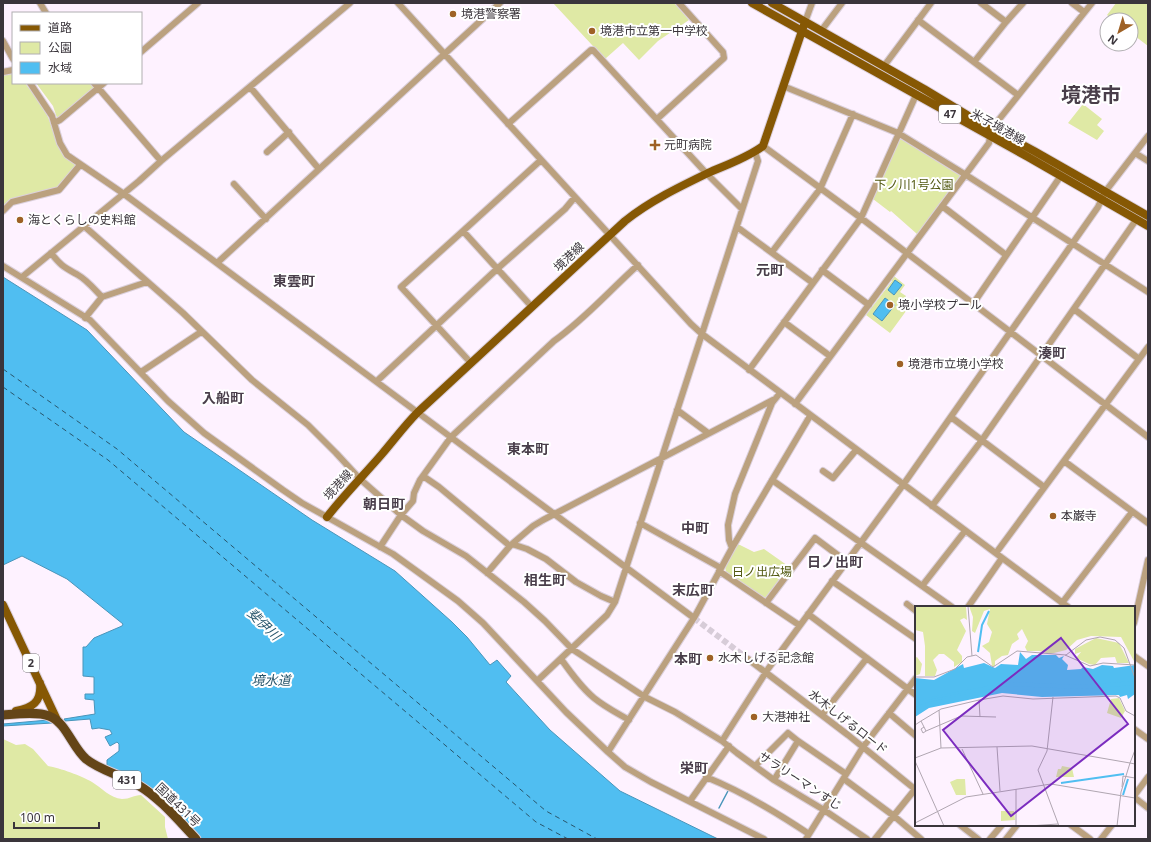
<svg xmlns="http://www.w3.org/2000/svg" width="1151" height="842" viewBox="0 0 1151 842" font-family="'Noto Sans','Noto Sans JP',sans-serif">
  <rect width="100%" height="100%" fill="#fef2ff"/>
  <path fill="#dfe9a5" d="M553,3h121l15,17 -31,21 -19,19 -16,-17 -18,16z
    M1116,3h32v43l-17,-13v-13h-17l-7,-5z
    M13,71v12h12c7,9 15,18 20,28 11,20 9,40 30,53v3l-18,20 -25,8 -29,12v-132z
    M36,83h56l3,4 -36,31h-2l-4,-12z
    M1083,104l19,15 -5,6 7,6 -7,9 -29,-17z
    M900,137l61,37 1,3 -43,57h-2l-26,-23 -1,1 -17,-13z
    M894,276l11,9 -5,7 6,4 -4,6 7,5 -19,26 -24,-18 26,-34 -1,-1z
    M736,544l4,1 14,7 10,-3 27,19 -25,31 -40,-26 -1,-7z
    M3,739l13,6 9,-1 8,5 15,17c12,2 34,10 44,16 10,6 18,16 30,17 8,0 12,-4 19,-4l24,22v10l3,12h-165z"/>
  <path fill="#50bef1" stroke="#4995ba" d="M3,277l84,53 97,102 128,88 83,51 57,51 15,15 23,28 7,-5 14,16 -5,6 44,48 70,61 98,48h-518l-56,-54 -37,-19v-6l12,-9v-7l-2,-2 -7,4 -5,-9 7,-3 -2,-4 -11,-2 -7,1 -2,-10 -25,2 -1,-2 31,-5 -1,-14 -9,-1v-5h9v-17l-11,-1v-29h3l8,-9 28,-12 1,-2 -56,-45 -45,-23 -19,9z
    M895,280l7,5 -8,10 -6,-5z
    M885,298l10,7 -13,16 -9,-7z
    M48,720l4,3 -49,3v-2z"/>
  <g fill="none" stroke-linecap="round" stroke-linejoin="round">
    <path stroke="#4995ba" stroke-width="1.5" d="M858,56l69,39
      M1046,163l12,7
      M719,808l10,-19"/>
    <path stroke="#29566c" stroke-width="1" stroke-dasharray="5 4" stroke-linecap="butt" d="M3,369l114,80 429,362 51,28
      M3,387l105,73 428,362 32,17"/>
    <path stroke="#d7ccd8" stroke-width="6" stroke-dasharray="6 3" stroke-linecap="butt" d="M694,618l54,41"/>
    <defs>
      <path id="minor" d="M40,3l6,10
        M398,3l293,321 11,10 366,273
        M981,3l25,19
        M1072,3l12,9
        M918,20l100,75
        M805,22l7,-19
        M821,31l21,-28
        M3,41l10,18
        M141,52l57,-49
        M974,62l32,-40 17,-19
        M884,66l47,-63
        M3,72l10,-2
        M30,83l22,33 8,27 7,12 57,39 570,424
        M94,83l67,78
        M783,86l115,47 68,42 182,117
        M250,87l69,82
        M657,119l67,-61 -1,-6 -44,-49
        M54,123l6,-3 44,-37
        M508,124l83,-74h2l114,124 35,35
        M763,146l98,72 287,219
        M267,152l22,-20
        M1135,153l13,8
        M234,184l32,35
        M942,206l64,49
        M3,211l9,-9 47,-12 21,-25
        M84,226l99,87 69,67 56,45 28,28 24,26 41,36 22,16 43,25 58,46 21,19 27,28 73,48 30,15 47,29 15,12 37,27 50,30 43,29
        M737,227l76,56
        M463,231l-62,56 70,76
        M772,252l48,-63 33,-75
        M51,253c10,13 13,14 27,22 9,5 17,15 24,22l-17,21
        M217,263l283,-260
        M3,266l87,54 78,81 36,32 79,57 19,13 91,51 65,47 25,22 83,89 42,40 17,15 26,15 113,57
        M822,270l47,35
        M22,277l117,-96 22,-20 189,-158
        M102,297l45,-15
        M973,304l87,-127
        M532,307l-69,-76 78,-71
        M1074,309l65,50
        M784,322l46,34
        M749,370l112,-152 55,-123
        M141,372l60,-40
        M377,381l120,-112 68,-60 10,-12
        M795,404l194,-261 1,-7 7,-14 95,-119
        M677,410l31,23
        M951,417l93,70
        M1064,461l84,62
        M823,471l10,7 23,-28
        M423,476l16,11 71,59 -23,27
        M772,480l180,127
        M932,506l50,-66 154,-220
        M640,523l81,45
        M512,544l21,-18 10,-6 230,-120
        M510,546l2,-2 15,5 19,10 30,23 25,14 14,6
        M380,547l21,-32 12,-14 1,-8 6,-13 31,-43 103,-96c31,-22 56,-51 84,-76
        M732,548l-3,-8 -1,-15 7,-31 37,-91 8,-10
        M996,553l152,-206
        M719,571l80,54
        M832,581l84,58
        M922,586l43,-55
        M766,603l49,-65 32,24
        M1062,603l70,-91
        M907,604l9,7
        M968,607l34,-49
        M808,614l108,81
        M1134,623l14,-63
        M1134,656l14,10
        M561,659c10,14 20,28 33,39 11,9 23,15 35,22
        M748,659l100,76 68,55
        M537,681l70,-66 8,-13 143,-441 -3,-9
        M889,713l27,23
        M822,715l45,-57
        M1134,729l14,10
        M722,741l46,-72 135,-184 195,-278 7,-15 43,-56
        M608,752l86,-134 38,-70 78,-132
        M755,766l33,-33 10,8
        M706,777c37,15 70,35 103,57
        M844,779l50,37 27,23
        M774,780l24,-39 48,33
        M1134,796l14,-19
        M1134,797l14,11
        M690,801l39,-55
        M960,825l18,14
        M1071,825l19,14
        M806,839l57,-92 53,-69
        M875,839l41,-51
        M990,839l12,-14
        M1006,839l11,-14
        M1101,839l11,-14"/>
      <path id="major" d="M752,3l276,154 120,69
        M772,3l152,86 43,26 67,36 114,65
        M327,517c17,-22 37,-42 55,-63 12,-14 23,-29 36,-42l207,-191c25,-20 54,-34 83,-48 18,-8 39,-15 55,-27l42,-124
        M3,605l55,117
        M16,711c16,-3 26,-9 24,-28"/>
      <path id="highway" d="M3,715c13,-1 34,-4 46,1 17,6 23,31 37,43 15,12 35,16 52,26 22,13 40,35 58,54"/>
    </defs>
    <use href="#minor" stroke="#dbd0dc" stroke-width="8"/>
    <use href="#major" stroke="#dbd0dc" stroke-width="10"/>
    <use href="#highway" stroke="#dbd0dc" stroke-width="11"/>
    <use href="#minor" stroke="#bba17f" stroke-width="6"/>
    <use href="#major" stroke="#865804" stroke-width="8"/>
    <use href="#highway" stroke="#644517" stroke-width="9"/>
  </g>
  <g fill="#9e6125" stroke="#fff" stroke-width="1.5">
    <circle cx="453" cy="14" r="4"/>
    <circle cx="592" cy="31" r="4"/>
    <path d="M653 139h4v4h4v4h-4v4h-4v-4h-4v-4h4z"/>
    <circle cx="20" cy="220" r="4"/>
    <circle cx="890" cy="305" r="4"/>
    <circle cx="900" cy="364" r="4"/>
    <circle cx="1053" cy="516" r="4"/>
    <circle cx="710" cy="658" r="4"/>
    <circle cx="754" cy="717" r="4"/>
  </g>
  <g text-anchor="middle" stroke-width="4" stroke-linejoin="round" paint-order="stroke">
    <g fill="#fff" stroke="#757276" stroke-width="1">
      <rect x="939" y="105" width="22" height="18" rx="3"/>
      <rect x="23" y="654" width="16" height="18" rx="3"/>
      <rect x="113" y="771" width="28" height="18" rx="3"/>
    </g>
    <g font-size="11" font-weight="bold" fill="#3a353b">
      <text x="950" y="118">47</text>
      <text x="31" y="667">2</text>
      <text x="127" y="784">431</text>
    </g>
    <g font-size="12" fill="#3a353b" stroke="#fff" text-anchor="start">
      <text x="461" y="18">境港警察署</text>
      <text x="600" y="35">境港市立第一中学校</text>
      <text x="664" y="149">元町病院</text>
      <text x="28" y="224">海とくらしの史料館</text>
      <text x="898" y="309">境小学校プール</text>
      <text x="908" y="368">境港市立境小学校</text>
      <text x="1061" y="520">本巌寺</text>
      <text x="718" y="662">水木しげる記念館</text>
      <text x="762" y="721">大港神社</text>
    </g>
    <g font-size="12" fill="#3a353b" stroke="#fff">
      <text transform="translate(998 127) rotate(29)" y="4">米子境港線</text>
      <text transform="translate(569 257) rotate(-43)" y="4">境港線</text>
      <text transform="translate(338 485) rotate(-48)" y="4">境港線</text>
      <text transform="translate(848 722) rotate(38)" y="4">水木しげるロード</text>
      <text transform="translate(800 781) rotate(33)" y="4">サラリーマンすじ</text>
      <text transform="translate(178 805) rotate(44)" y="4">国道431号</text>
    </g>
    <g font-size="12" fill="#50570e" stroke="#fff">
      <text x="914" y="189">下ノ川1号公園</text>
      <text x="762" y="576">日ノ出広場</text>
    </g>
    <g font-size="13" font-style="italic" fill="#29566c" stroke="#fff">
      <text transform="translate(264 624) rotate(44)" y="5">斐伊川</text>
      <text x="271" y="685">境水道</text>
    </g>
    <g font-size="14" font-weight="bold" fill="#493e4a" stroke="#fff">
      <text x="770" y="275">元町</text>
      <text x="294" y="286">東雲町</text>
      <text x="1052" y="358">湊町</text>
      <text x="223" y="403">入船町</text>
      <text x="528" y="454">東本町</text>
      <text x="384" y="509">朝日町</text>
      <text x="695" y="533">中町</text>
      <text x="835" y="567">日ノ出町</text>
      <text x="545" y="585">相生町</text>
      <text x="693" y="595">末広町</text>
      <text x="688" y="664">本町</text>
      <text x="694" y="773">栄町</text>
    </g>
    <g font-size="20" font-weight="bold" fill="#493e4a" stroke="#fff">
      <text x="1091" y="102">境港市</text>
    </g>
  </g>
  <g transform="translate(915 606)">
    <rect width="220" height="220" fill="#fef2ff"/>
    <path d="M0,0h51l1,14 -3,-2 -4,2 6,11 -9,19 5,6v6l-8,5v-5l-10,-8h-5l-6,6 4,10 -2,6h-10v-30l-2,-14 -8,-2zM54,0h166v57l-14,-26 -30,-1 -14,4 -11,10 -16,4 -11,-3h-12l-2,-4 3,-6 -6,-12 -5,5 2,5 -7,5 -4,11 -6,1 -7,5v5h-3l-2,-13 -8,-7 7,-4 3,-10 -5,-8 3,-15 -6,2 -9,22 -3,-2 1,-14zM181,32l23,5 10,20h-12l-2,-6 -14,1 -6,7 -6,-1 -13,-6 5,-6 -6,2v-5zM2,51l5,7 -2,10 -5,2v-18zM204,92l6,13 -4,7 -14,-5 4,-14zM147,160l10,2 2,9h-18l2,-8h3zM42,173h8l1,16h-10l-6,-13zM86,205h13l1,9 -14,1z" fill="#dfe9a5"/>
    <path d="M105,46l6,7 6,-4h24l3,3 5,-2 -2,3 6,6 -1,5 14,-1 2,-2 10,2 9,-4 11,1 1,2 21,-3v29l-7,5 -1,-4 -7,2 -1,-2 -77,2 -40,-4 -73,15 -14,9v-39l19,2 29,-16 1,4 20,-5 11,5 6,-4 17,1z" fill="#50bef1"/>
    <path fill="none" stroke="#50bef1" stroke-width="2" d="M63,46l4,-27 7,-14M0,99l12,-6 81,-16 72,3 55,-4M0,100l13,-5 80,-16 72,3 55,-4M146,177l63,-9M208,189l5,-16"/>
    <path fill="none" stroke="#b0a6b1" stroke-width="1" d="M53,0l4,50M150,49l25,11 13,-3 32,2M0,71h19l21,-8 12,-12 9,-2 17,12 24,-16 49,4 20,-15 14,-3 15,3 9,8 11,30M65,111l-1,-17 24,-4 30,3 83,-3 4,2 6,13 9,5M6,115l20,-12 38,-9M0,119l6,-4 5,10 -3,2 -2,-4 3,-2M25,119l21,-9 35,1M11,125l14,-6M82,141l3,44M26,142l91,-2 98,17 5,-13M47,143l21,45M0,152l26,-10 -2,-38M0,155l29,65M129,180l15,40M129,180l-6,-16 9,-19 6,-54M207,181l1,-11 12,2M0,217l51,-26 85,-13 84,14M101,220v-37M114,220l29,-2M202,220l4,-34 9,-29 5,1"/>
    <path fill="#7b2cbf" fill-opacity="0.15" stroke="#7b2cbf" stroke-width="2" d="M146,32l67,86 -117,92 -68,-86z"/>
    <rect width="220" height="220" fill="none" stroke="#3a353b" stroke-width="2"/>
  </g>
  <rect width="1151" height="842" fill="none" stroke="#3a353b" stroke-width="8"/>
  <rect x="12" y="12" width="130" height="72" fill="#ffffff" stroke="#b0aeb1"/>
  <rect x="20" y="25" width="20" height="6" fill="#865804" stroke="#b0aeb1"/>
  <text x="48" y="32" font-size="12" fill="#3a353b">道路</text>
  <rect x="20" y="42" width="20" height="12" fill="#dfe9a5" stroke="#b0aeb1"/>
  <text x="48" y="52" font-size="12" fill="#3a353b">公園</text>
  <rect x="20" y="62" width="20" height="12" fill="#50bef1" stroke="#b0aeb1"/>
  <text x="48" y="72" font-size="12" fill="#3a353b">水域</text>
  <g transform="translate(1119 32) rotate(218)"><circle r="19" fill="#ffffff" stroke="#b0aeb1"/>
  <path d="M0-3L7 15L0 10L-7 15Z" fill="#9e6125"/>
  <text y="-6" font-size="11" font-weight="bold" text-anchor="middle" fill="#3a353b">N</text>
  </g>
  <path d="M14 822v6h85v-6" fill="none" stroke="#3a353b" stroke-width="2"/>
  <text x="20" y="822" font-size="12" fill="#3a353b" stroke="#ffffff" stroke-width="3" paint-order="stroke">100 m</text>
</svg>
